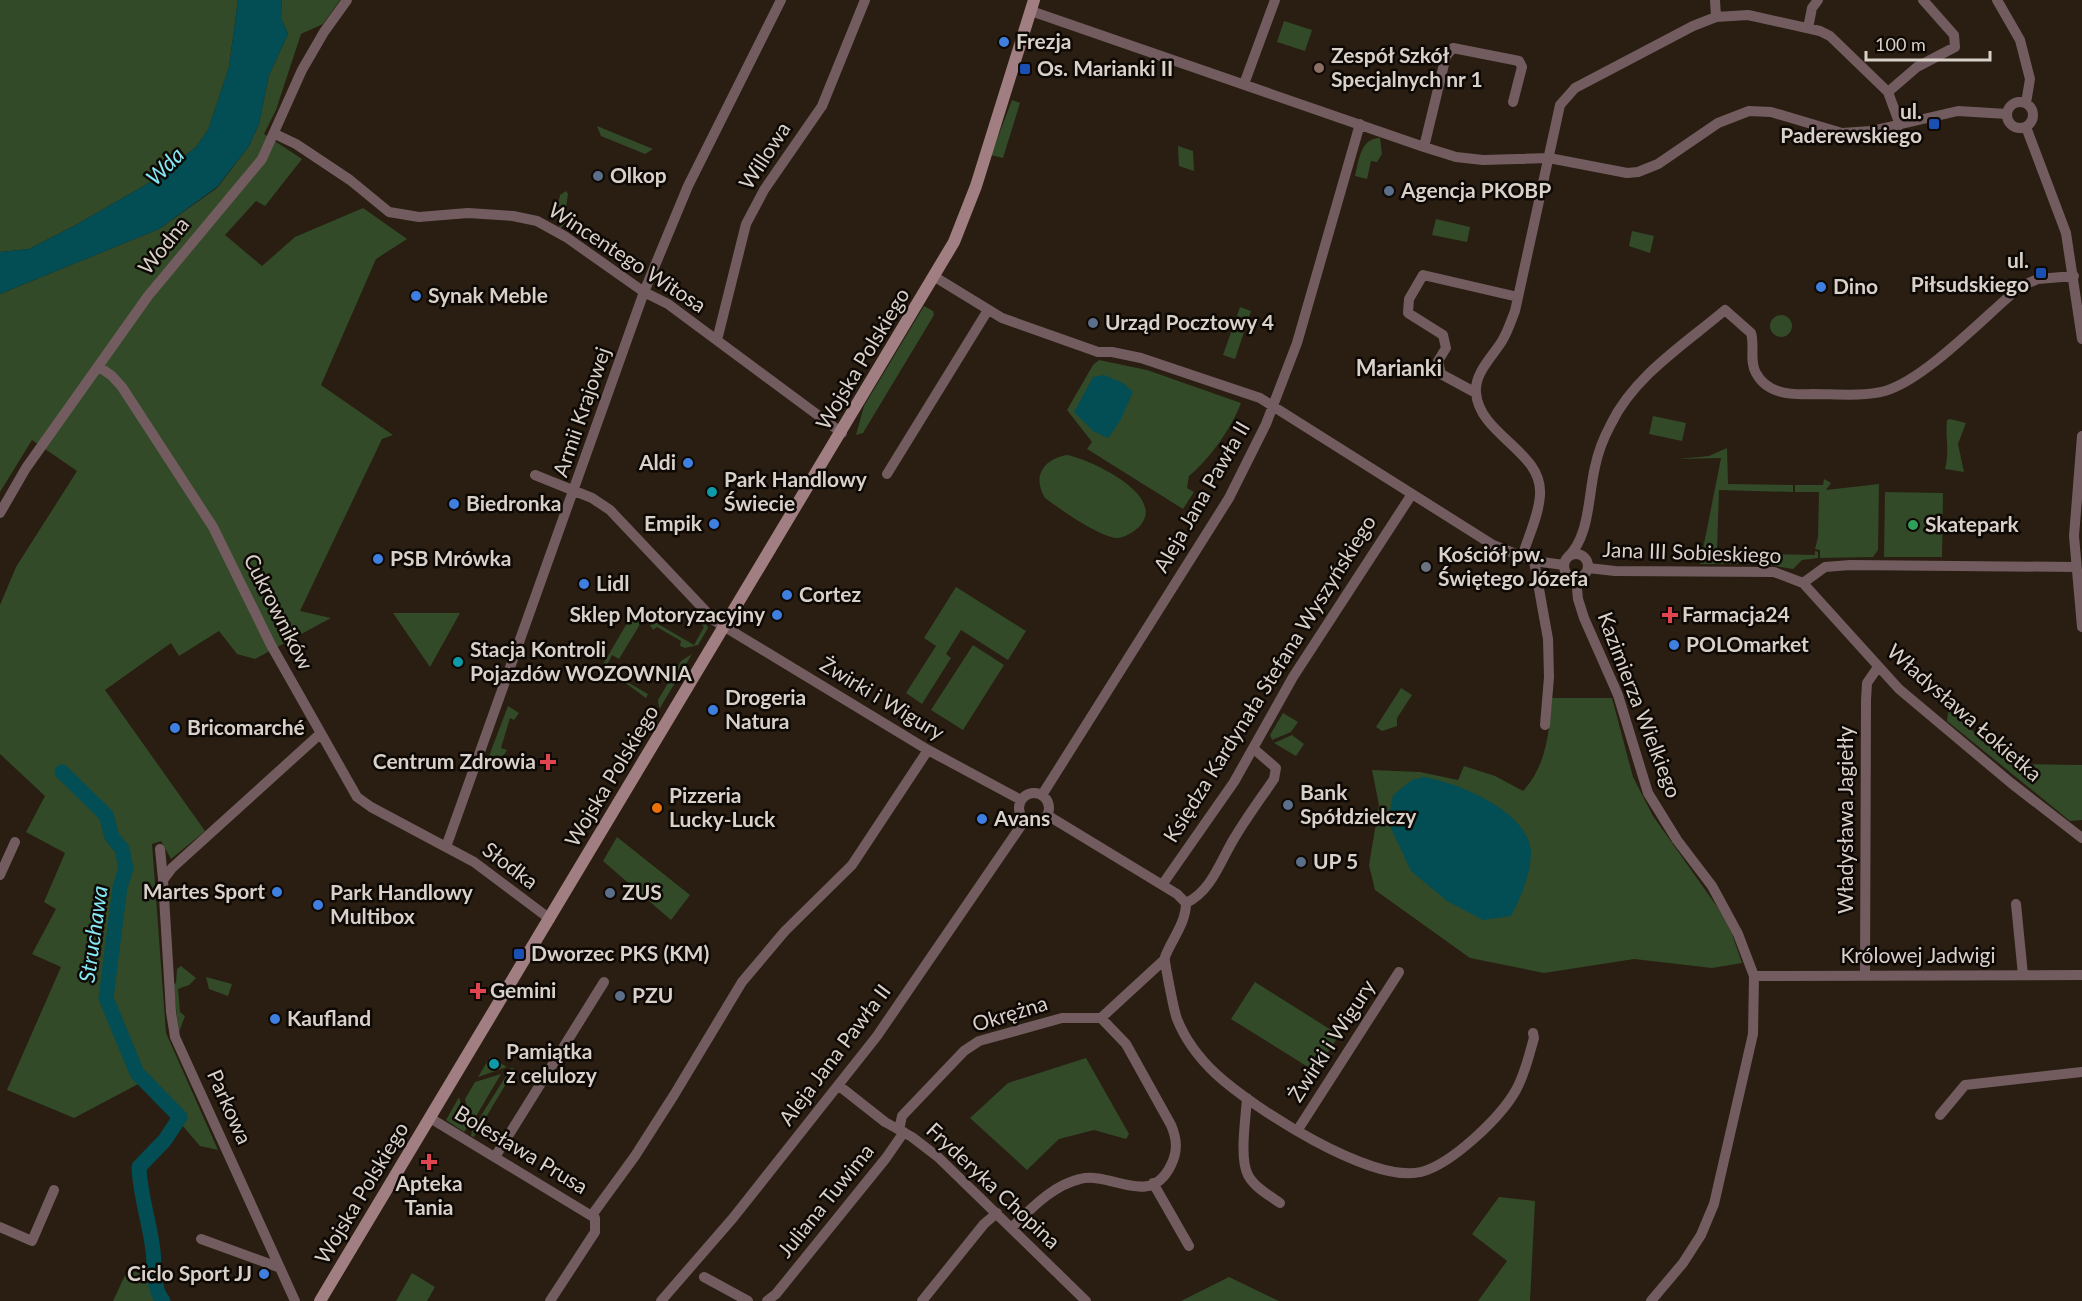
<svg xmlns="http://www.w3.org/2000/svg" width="2082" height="1301" viewBox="0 0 2082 1301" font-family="Lato,sans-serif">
  <rect width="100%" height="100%" fill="#291e11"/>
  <path fill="#324a28" d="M0,0h238l-9,67 -21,63 -12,17 -42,33 -80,46 -45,23 -29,3z
    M282,0h58l-17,24 -22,10 -25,76 -12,24 38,25 -37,47 -9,-5 -31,34 37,31 33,-29 68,-29 44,31 -31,20 -55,126 72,50 -11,4 -82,172 31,7 -76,41 -18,-5 -18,-23 -40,25 -8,-13 -66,47 100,141 -34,28 -10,-18 -9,3 14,189 52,117 -18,-4 -56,-65 -70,37 -67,-28 54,-123 -29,-13 24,-45 -12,-7 21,-49 -39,-21 19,-36 -45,-42v-149l16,-38 61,-96 -45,-31 -32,52v-198l159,-65 58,-41 32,-42 10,-22 10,-49 19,-41 -7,-16z
    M1284,21l28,9 -7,21 -28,-9z
    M1012,100l8,3 -17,55 -12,-3z
    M597,126l56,23 -8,5 -44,-18z
    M1380,138l2,16 -5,8 -6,-1 -4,18 -12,-3c4,-15 5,-38 25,-38z
    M1178,146l15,5 1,20 -15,-5z
    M566,191l2,3 -2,14 -5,2 3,11 4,-1 -8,9 -4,-15 4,-19z
    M1436,219l34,8 -3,15 -35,-7z
    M1632,231l22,5 -4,17 -21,-7z
    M924,306l9,5 1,4 -71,118 -7,2 8,-29z
    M1240,307l11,4 -16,48 -12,-4z
    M1770 326a11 11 0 1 1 22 0a11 11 0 1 1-22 0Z
    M1099,360l48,10 94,33c-9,24 -31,56 -52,73l-2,12 7,4 -11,17 -96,-60 5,-7 -25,-32 26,-45z
    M1653,416l33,7 -4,18 -33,-7z
    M1950,419l16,4 -8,21 6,28 -19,-3c5,-20 0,-30 2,-49z
    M1727,448l1,36 65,1v7l-74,-2 -2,60 25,1 3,6 -3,7h-42l21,-106 -43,1 31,-3z
    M1067,455c22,4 104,41 71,73 -5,4 -14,10 -21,10 -18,-1 -57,-29 -72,-40 -13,-21 -2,-39 22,-43z
    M1824,479l7,4 -5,7 53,-6 -1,66 -5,7 -53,1v-8l-5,-1 3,-12 1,-45h-24v-7h28z
    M1885,492l58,1 -1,64h-58z
    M1815,551l3,1v6l-16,2 -9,9 -30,-5v-10l52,1z
    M956,587l70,44 -18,29 -47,-30 -15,24 5,4 -29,46 -16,-11 30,-47 -12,-8z
    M637,612l4,3 -2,11 -20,33 -7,-4 -5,10 6,4 2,6 33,19 -2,4 -44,-32 31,-53z
    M393,613h67l-30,54z
    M702,616l6,12 -10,17 -13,3 -5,-2 1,-5 -24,-14 -4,3 -3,-5 3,-4 41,24 10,-18 -6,-6z
    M973,645l31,20 -41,65 -32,-20z
    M692,654l-32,54 -1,-1 -1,-7 23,-39z
    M1401,688l11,7 -15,23v8l-15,5 -6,-4z
    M1552,698h60l21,79 20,39 65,92 14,26 10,29 -30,5 -78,-9 -90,14 -74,-15 -95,-68 -6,-25 10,-60 -7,-35 48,2 38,8 6,-14 31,10 28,15c24,-26 26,-59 29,-93z
    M508,706l11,7 -5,7 -4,-2 -9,30 6,2 -8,13 -10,-7z
    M1953,710l6,4 2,7 39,33 5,1v3l5,1v5l72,1v55l-12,1 -123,-100 1,-9z
    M1283,713l15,9 -7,10 -19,8 -2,-5z
    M1292,735l12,9 -8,12 -22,-13z
    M617,837l73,58 -19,25 -68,-59z
    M181,966l15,12 -7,7 -11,4 2,23 5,4 -6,16 -6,-47 3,-2 1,-14z
    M206,977l26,7 -4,12 -19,-7z
    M1255,982l84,53 -23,37 -85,-53z
    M490,1057l17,10 -29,10z
    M1086,1058l43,76 -3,5 -32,-9 -35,9 -32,31 -57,-52 38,-35z
    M511,1068l4,1 -41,68 -3,-1 1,-6z
    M501,1074l-29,49 -2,-1 -5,-23 10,-17z
    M459,1097l8,31 -3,4 -18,-12z
    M1499,1197l36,4 -5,100h-52l29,-40 -35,-27z
    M128,1269l21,8 10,24h-46z
    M412,1273l23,14 -8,14h-31z
    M1229,1277l50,24h-98z"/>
  <path fill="#034d55" d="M238,0h44l-1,18 7,16 -19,41 -10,49 -10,22 -32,41 -58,42 -159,65v-42l29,-3 45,-23 80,-46 42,-33 12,-17 21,-63z
    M1104,375l19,8 10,9 -13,29 -12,17 -15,-7 -19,-19 19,-35z
    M1424,777c34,6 96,31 106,68 5,19 -10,55 -19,71l-28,4 -36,-19 -36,-30 -23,-49 5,-27 19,-15z"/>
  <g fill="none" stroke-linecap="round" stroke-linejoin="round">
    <path stroke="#034d55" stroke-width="15" d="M62,772l44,43 6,22 10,12 4,19 -6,19 -14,111 31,75 43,44 -15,23 -26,27c1,29 11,56 14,84 2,15 -1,37 10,50"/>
    <path stroke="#725c5f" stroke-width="10" d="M1715,0l1,17
      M1997,0l23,40 10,39 -4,24
      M1031,11l393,136 32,10 27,3 66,-2 78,15 11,-1 20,-8 60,-41 31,-12 22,1 71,21 29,-2 87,-20 49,3
      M1808,28l4,-20 6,-8
      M1244,84l31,-84
      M1888,92l29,-25 38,-20 -1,-12 -31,-35
      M2007 115a13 13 0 1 1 26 0a13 13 0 1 1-26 0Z
      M2026,127l40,106 16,106
      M275,134l21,10 54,36 39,32 30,5 49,-4 45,3 24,5 29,16 78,55 24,12 174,129
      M1424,147l22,-91 7,-8 66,13 3,6 -9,35
      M935,277l67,41 96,34h14l29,6 119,40 233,147 41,16 14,78 1,38 -4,48
      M717,340l29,-116 18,-34 58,-84 43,-106
      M98,366l14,10 10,11 91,140 58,118 86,152 14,10 103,55 76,57
      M1476,393l-35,-19 -3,-13 8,-13 -3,-13 -35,-22 1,-14 14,-24 95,22
      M2082,436l-8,100 8,91
      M887,474l101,-164
      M535,475l57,23 18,12 105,111 213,129 93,50
      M0,513l26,-45 122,-172 114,-137 40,-89 22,-38 23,-32
      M1564 566a12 12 0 1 1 24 0a12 12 0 1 1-24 0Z
      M1522,557c6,-20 17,-42 18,-62 3,-44 -60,-59 -64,-102 -2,-20 17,-37 26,-52 6,-10 9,-20 13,-30l45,-206 15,-17 118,-62 23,-9 32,-2 72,16 10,5 58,56 12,33
      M1567,558c23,-21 21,-62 28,-91 3,-15 9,-30 16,-43 23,-48 74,-80 114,-114l26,23c4,13 -2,28 5,40 11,21 35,22 56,21 24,0 50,3 73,-3 41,-12 101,-76 136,-105l17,-7 36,-3
      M1534,561l30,4
      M1588,568l27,3 159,1 29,11 22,-16 25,-2 226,2
      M1576,578l2,21 6,19 34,77 30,98 29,47 35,46 26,48 16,42 -1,58 -39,170 -13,31 -18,28 -32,38
      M1803,583l96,106 112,94 71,55
      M1254,749l22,19 -2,11c-13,19 -27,38 -39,58 -14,22 -23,54 -49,66 0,20 -14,36 -21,54 -1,4 9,54 12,62 8,20 23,40 39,55 37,34 155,110 205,98 31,-8 80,-55 95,-82 9,-16 13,-35 18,-52l-1,-5
      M1019 808a15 15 0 1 1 30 0a15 15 0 1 1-30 0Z
      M1042,795l187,-297 37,-74 31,-81 63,-219
      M1047,815l130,79 9,9
      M446,847l198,-555 44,-106 93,-186
      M160,849l3,30
      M0,875l15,-33
      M1162,885l72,-103 59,-105 119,-183
      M2016,904l7,71
      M1865,975l1,-275 1,-17 11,-16
      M1754,976l328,-1
      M838,1085l47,37 27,15 26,20 148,144
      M1247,1098c-1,19 -8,60 1,77 6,12 21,20 32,28
      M1940,1115l25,-30 117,-13
      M430,1118l165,100v14l-45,69
      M899,1130l3,-14 62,-65 15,-10 83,-23h39l63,-58
      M1297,1131l102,-159
      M495,1157l109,-175
      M1153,1183l36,63
      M592,1215l43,-59 39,-61 68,-113 43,-51 67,-66 76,-115
      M0,1227l32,14 22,-51
      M1012,1227c19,-18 41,-42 68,-48 32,-8 70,30 91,-14 7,-14 6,-26 0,-40l-45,-81 -25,-26
      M201,1239l77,28
      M704,1277l44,24
      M295,1301l-120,-264 -4,-25 -8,-132 9,-12 148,-134
      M661,1301l72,-83 144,-182 148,-216
      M767,1301l9,-7 110,-136 18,-26
      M922,1301l62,-77 13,-11"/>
    <path stroke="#a17e82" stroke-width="12" d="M320,1301l634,-1059 22,-56 58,-186"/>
  </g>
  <g fill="#3f7fe0" stroke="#0e0905" stroke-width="2">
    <circle cx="1004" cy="42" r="6"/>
    <circle cx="1821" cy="287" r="6"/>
    <circle cx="416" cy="296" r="6"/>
    <circle cx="688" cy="463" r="6"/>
    <circle cx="454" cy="504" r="6"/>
    <circle cx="714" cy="524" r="6"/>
    <circle cx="378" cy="559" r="6"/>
    <circle cx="584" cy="584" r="6"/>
    <circle cx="787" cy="595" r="6"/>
    <circle cx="777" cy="615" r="6"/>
    <circle cx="1674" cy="645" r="6"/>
    <circle cx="713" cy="710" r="6"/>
    <circle cx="175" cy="728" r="6"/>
    <circle cx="982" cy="819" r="6"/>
    <circle cx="277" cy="892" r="6"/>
    <circle cx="318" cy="905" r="6"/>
    <circle cx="275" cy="1019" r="6"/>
    <circle cx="264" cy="1274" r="6"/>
  </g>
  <circle fill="#8d6e63" stroke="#0e0905" stroke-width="2" cx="1319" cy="68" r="6"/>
  <g fill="#1a4fb4" stroke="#0e0905" stroke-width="2">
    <rect x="1019" y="63" width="12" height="12" rx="3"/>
    <rect x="1928" y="118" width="12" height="12" rx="3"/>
    <rect x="2035" y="267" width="12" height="12" rx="3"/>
    <rect x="513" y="948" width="12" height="12" rx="3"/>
  </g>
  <g fill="#5c6f8a" stroke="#0e0905" stroke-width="2">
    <circle cx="598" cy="176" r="6"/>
    <circle cx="1389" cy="191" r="6"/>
    <circle cx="1093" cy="323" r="6"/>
    <circle cx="1288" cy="805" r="6"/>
    <circle cx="1301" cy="862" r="6"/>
    <circle cx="610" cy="893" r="6"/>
    <circle cx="620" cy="996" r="6"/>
  </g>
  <g fill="#0f9aa8" stroke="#0e0905" stroke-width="2">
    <circle cx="712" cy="492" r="6"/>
    <circle cx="458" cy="662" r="6"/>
    <circle cx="494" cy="1064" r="6"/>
  </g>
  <circle fill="#2e9e5b" stroke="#0e0905" stroke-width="2" cx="1913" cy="525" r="6"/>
  <circle fill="#6b7280" stroke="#0e0905" stroke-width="2" cx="1426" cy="567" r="6"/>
  <g fill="#e0444e" stroke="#0e0905" stroke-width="2">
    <path d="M1667 606h6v6h6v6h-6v6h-6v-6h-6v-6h6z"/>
    <path d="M545 753h6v6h6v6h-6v6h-6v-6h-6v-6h6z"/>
    <path d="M475 982h6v6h6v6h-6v6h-6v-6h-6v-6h6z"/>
    <path d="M426 1153h6v6h6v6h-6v6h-6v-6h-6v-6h6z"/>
  </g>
  <circle fill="#e8710a" stroke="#0e0905" stroke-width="2" cx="657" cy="808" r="6"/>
  <g text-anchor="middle" stroke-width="5" stroke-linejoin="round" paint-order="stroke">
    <g font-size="21" font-weight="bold" fill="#d8d1c9" stroke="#0e0905" text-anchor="start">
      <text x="1016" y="49">Frezja</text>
      <text x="1331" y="63">Zespół Szkół<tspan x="1331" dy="24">Specjalnych nr 1</tspan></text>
      <text x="1037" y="76">Os. Marianki II</text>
      <text x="1922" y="119" text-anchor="end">ul.<tspan x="1922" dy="24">Paderewskiego</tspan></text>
      <text x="610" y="183">Olkop</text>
      <text x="1401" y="198">Agencja PKOBP</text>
      <text x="2029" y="268" text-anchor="end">ul.<tspan x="2029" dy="24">Piłsudskiego</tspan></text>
      <text x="1833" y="294">Dino</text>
      <text x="428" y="303">Synak Meble</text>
      <text x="1105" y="330">Urząd Pocztowy 4</text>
      <text x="676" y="470" text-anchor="end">Aldi</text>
      <text x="724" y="487">Park Handlowy<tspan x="724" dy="24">Świecie</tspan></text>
      <text x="466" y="511">Biedronka</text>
      <text x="702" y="531" text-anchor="end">Empik</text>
      <text x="1925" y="532">Skatepark</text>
      <text x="1438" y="562">Kościół pw.<tspan x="1438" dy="24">Świętego Józefa</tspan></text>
      <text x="390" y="566">PSB Mrówka</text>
      <text x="596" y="591">Lidl</text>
      <text x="799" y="602">Cortez</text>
      <text x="765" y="622" text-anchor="end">Sklep Motoryzacyjny</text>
      <text x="1682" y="622">Farmacja24</text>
      <text x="1686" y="652">POLOmarket</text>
      <text x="470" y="657">Stacja Kontroli<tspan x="470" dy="24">Pojazdów WOZOWNIA</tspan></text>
      <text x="725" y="705">Drogeria<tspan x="725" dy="24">Natura</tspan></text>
      <text x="187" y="735">Bricomarché</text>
      <text x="536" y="769" text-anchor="end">Centrum Zdrowia</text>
      <text x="1300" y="800">Bank<tspan x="1300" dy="24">Spółdzielczy</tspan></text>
      <text x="669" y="803">Pizzeria<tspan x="669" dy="24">Lucky-Luck</tspan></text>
      <text x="994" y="826">Avans</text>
      <text x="1313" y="869">UP 5</text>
      <text x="265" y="899" text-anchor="end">Martes Sport</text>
      <text x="330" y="900">Park Handlowy<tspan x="330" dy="24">Multibox</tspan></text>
      <text x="622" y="900">ZUS</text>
      <text x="531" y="961">Dworzec PKS (KM)</text>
      <text x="490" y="998">Gemini</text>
      <text x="632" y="1003">PZU</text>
      <text x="287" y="1026">Kaufland</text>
      <text x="506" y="1059">Pamiątka<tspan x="506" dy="24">z celulozy</tspan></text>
      <text x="429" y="1191" text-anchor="middle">Apteka<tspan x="429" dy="24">Tania</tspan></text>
      <text x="252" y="1281" text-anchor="end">Ciclo Sport JJ</text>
    </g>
    <g font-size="21" fill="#d8d1c9" stroke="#0e0905">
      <text transform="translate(765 156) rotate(-57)" y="7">Willowa</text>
      <text transform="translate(164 246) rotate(-51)" y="7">Wodna</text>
      <text transform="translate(627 258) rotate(33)" y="7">Wincentego Witosa</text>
      <text transform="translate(863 359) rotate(-59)" y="7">Wojska Polskiego</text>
      <text transform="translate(582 412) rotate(-71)" y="7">Armii Krajowej</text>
      <text transform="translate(1202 497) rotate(-60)" y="7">Aleja Jana Pawła II</text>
      <text transform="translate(1692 553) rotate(2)" y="7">Jana III Sobieskiego</text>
      <text transform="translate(278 612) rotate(63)" y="7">Cukrowników</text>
      <text transform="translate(1270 679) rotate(-58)" y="7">Księdza Kardynała Stefana Wyszyńskiego</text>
      <text transform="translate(882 699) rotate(31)" y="7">Żwirki i Wigury</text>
      <text transform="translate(1639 705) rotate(69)" y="7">Kazimierza Wielkiego</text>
      <text transform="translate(1964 713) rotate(41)" y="7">Władysława Łokietka</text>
      <text transform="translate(612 776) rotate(-59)" y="7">Wojska Polskiego</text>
      <text transform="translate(1846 820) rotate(-90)" y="7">Władysława Jagiełły</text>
      <text transform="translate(510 866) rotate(37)" y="7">Słodka</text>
      <text x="1918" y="963">Królowej Jadwigi</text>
      <text transform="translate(1010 1014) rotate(-17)" y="7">Okrężna</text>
      <text transform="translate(1332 1041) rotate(-57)" y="7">Żwirki i Wigury</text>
      <text transform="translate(835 1055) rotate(-53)" y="7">Aleja Jana Pawła II</text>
      <text transform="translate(229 1107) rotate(66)" y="7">Parkowa</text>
      <text transform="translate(521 1150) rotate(31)" y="7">Bolesława Prusa</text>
      <text transform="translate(993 1186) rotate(43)" y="7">Fryderyka Chopina</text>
      <text transform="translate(362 1193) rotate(-59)" y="7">Wojska Polskiego</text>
      <text transform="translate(826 1201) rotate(-51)" y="7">Juliana Tuwima</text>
    </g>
    <g font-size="22" font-style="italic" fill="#85e8f5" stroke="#0e0905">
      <text transform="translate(165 166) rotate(-45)" y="8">Wda</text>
      <text transform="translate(93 934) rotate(-82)" y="8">Struchawa</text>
    </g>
    <g font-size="22" font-weight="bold" fill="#d8d1c9" stroke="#0e0905">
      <text x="1399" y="376">Marianki</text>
    </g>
  </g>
  <path d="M1866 51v9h124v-9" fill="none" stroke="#d8d1c9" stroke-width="3"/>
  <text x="1875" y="51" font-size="18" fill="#d8d1c9" stroke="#0e0905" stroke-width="4.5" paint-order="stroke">100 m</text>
</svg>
